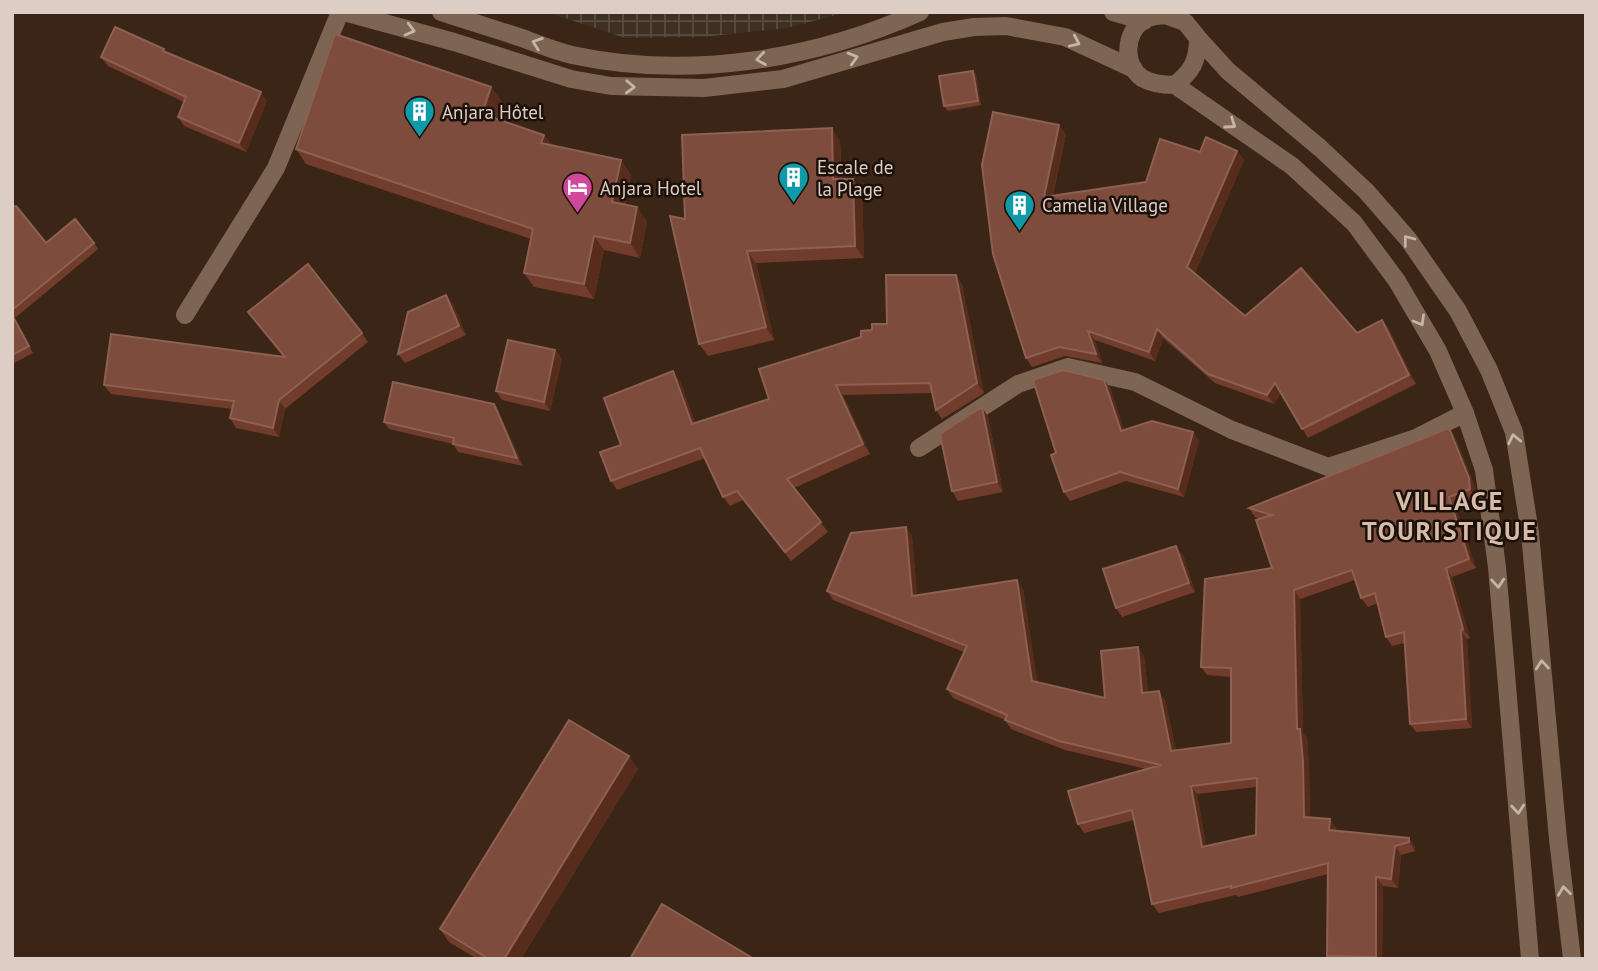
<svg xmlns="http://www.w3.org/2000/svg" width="1598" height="971" viewBox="0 0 1598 971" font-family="'PT Sans',sans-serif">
  <defs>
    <pattern id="industrial-grid" width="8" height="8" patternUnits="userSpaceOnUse" patternTransform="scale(1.75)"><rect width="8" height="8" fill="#3d2f22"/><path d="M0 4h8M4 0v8" fill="none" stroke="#594c41"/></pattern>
  </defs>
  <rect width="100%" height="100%" fill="#3b2516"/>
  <path fill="url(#industrial-grid)" d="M547,12h300l-60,16 -85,9 -77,1z"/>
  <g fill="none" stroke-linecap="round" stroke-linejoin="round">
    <path stroke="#7d6453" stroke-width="18" d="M185,315l91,-147 64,-156
      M919,448l99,-64 50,-17 67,15 97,48 96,37 88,-29 49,-25"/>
    <path stroke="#7d6453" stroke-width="18" d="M344,12l110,30 117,37 40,7 93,2 79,-9 160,-47 31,-5 32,-1 59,11 69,32
      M441,12c27,9 54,17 81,26 16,6 33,13 50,17 116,25 241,5 348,-43
      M1113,12l31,9
      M1165,15l20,7 13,16c0,23 -6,33 -23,47 -12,0 -23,-1 -33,-7 -19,-14 -18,-45 2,-58 6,-4 14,-4 21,-5z
      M1198,38l30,33 92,77 46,43 42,48 50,72 31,59 25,62 16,101 28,306 14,120
      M1175,85l117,81 62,57 43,58 41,70 27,62 19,57 13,97 33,392"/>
  </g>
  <path fill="#723c2c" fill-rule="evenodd" d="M166,53l101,48 -21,51 -62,-26 -6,-9 6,-15 -76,-36 -7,-9z
    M973,71l3,4 5,30 -33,6 -4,-5z
    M491,87l11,15 -6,17 48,16 8,11 69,14 10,15 -6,30 12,2 10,15 -7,36 -36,-8 -10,49 -60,-12 -10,-14 7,-34 -225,-75 -10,-15z
    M1066,134l-13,61 93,-13 54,-30 37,-1 7,9 -49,113 50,43 112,17 32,-4 27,55 -108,54 -27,-45 -7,11 -59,-21 -52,-45 -8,23 -60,-21 7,23 -37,-7 -33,11 -6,-9 -33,-104z
    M840,141l2,38h11l9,12 2,67 -108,5 18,77 -66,16 -9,-12 -14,-125z
    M12,207l34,36h48l4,6 -83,69 18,35 -21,11z
    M962,284l22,109 -42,26 -6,-9 -4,-17 -89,2 27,59 -76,34 34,44 -37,29 -48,-61 -13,6 -7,-9 -18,-39 -88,32 -6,-9 10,-36 59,-64 15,42 74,-24 92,-62z
    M453,304l13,31 -61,28 -7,-9z
    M248,312l114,21 6,9 -83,67 -6,28 -43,-9 -6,-10 2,-9 -121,-15 -7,-9 180,-28z
    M555,350l7,9 -12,52 -48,-11 -6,-9z
    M1104,380l6,8 14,42 75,11 -15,56 -58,-16 -56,20 -6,-9 -8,-39z
    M494,404l5,8 24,54 -65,-14 -5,-8 -64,-15 -5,-7z
    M982,407l6,10 15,75 -45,9 -6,-10z
    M1449,428l6,9 20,50 1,10 -21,9 21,62 -24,9 18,61 -3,1 5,89 -56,4 -6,-8 -5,-81 -13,3 -6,-9 -8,-34 -10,4 -7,-9 -6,-18 -55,19 3,134 4,5 2,32 1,48 20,1 6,9v3l73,7 6,9v4l-14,4 -3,33 -15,-2 -1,73h-54l-1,-3 1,-82 -90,23 -2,-2 -77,18 -7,-9 -18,-84 -50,13 -6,-9 68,-55 -81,-19 -54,-21 -6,-9 -52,-22 -6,-9 17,-37 -131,-52 -6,-9 79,-64 6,9 5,59 106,-6 14,93 68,16 39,-42 4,37 17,7 11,50 55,-7v-66l-24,-2 -6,-8 71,-99 -12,-49 -5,-2 -6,-9zM1256,787v48l-50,11 -9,-52z
    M1183,555l12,37 -73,25 -6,-9z
    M638,769l-117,190h-44l-28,-17 -9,-13z"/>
  <path fill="#572c1c" d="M973,71l3,4 5,30 -3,-4z
    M491,87l11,15 -10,27 -10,-15z
    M261,92l6,9 -21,51 -7,-9z
    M1059,125l7,9 -16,72 -6,-9z
    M832,128l8,13 2,51 -9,-13z
    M544,135l10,14 -13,-6z
    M1237,151l7,9 -50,116 -7,-9z
    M621,160l10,15 -9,42 -10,-15z
    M853,179l9,12 2,67 -9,-12z
    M637,207l10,15 -7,36 -10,-15z
    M594,236l10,14 -10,49 -10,-15z
    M747,251l9,12 18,77 -8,-13z
    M956,275l6,9 22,109 -7,-10z
    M446,295l7,9 13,31 -7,-9z
    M12,314l3,4 18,35 -4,-7z
    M1382,320l7,9 27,55 -7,-9z
    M1157,329l6,9 -8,23 -6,-9z
    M1088,331l7,9 7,23 -6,-9z
    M555,350l7,9 -12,52 -6,-9z
    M673,371l7,10 19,52 -7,-9z
    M1104,380l6,8 17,51 -6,-8z
    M1275,383l6,9 -7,12 -7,-9z
    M836,385l7,10 27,59 -7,-10z
    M279,400l6,9 -6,28 -6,-9z
    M494,404l5,8 24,54 -6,-8z
    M982,407l6,10 15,75 -6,-10z
    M1449,428l6,9 20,50 1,10 -6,-8z
    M1193,432l6,9 -15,56 -6,-8z
    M1449,497l6,9 21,62 -7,-9z
    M906,527l6,9 6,69 -6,-9z
    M1176,546l7,9 12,37 -6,-9z
    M1446,568l6,9 18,61 -7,-9z
    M1017,580l6,9 16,101 -7,-9z
    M1294,590l6,9 3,134 4,5 2,32 1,56 -6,-9 -7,-88z
    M1461,630l6,9 5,89 -6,-9z
    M1138,647l6,9 5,46 -7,-9z
    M1159,691l6,9 13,60 -7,-9z
    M629,756l9,13 -117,190h-17z
    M1191,786l6,8 11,62 -6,-9z
    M1330,819l6,9 -1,11 -6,-9z
    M1409,838l6,9v4l-6,-9z
    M1395,846l6,9 -3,33 -7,-9z
    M1376,877l7,9 -1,73h-5l-1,-2z"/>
  <path fill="#7e4c3c" stroke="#8c6052" stroke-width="2" fill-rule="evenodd" d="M115,27l49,22 -1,2 98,41 -22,51 -61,-26 8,-20 -85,-40z
    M335,34l156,53 -9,27 62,21 -3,8 80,17 -9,42 25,5 -7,36 -36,-7 -10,48 -60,-11 9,-44 -237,-80z
    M973,71l5,30 -34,5 -5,-30z
    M993,112l66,13 -15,72 102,-15 14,-43 40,13 6,-15 31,14 -50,116 58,49 56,-48 56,65 25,-13 27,55 -107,54 -27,-46 -8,12 -59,-21 -51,-45 -8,23 -61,-21 8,23 -37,-7 -33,11 -33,-104 -11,-89z
    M832,128l1,51h20l2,67 -108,5 19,76 -67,17 -29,-128 15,3 -3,-84z
    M16,206l30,37 29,-24 19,24 -82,67v-103z
    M308,264l54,69 -83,67 -6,28 -43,-10 4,-17 -130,-16 7,-51 174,23 -37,-45z
    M886,275h70l21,108 -41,27 -6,-27 -94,2 27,59 -76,35 34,43 -36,30 -48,-61 -14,6 -23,-49 -89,33 -11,-29 21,-7 -17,-47 69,-27 19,53 77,-25 -10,-30 102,-32v-6l11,-1v-6h15z
    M446,295l13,31 -61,28 10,-42z
    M12,315l17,31 -17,9z
    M508,340l47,10 -11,52 -48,-11z
    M1063,370l41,10 17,51 31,-10 41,11 -15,57 -58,-17 -56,20 -13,-37 5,-2 -23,-73z
    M393,382l101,22 23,54 -64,-14 1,-6 -70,-16z
    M982,407l15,75 -45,9 -12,-57z
    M1449,428l20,50 1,11 -21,8 20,62 -23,9 17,61 -2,1 5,89 -56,5 -6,-92 -18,5 -11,-44 -14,5 -9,-28 -58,20 3,139h3l3,32 1,56 26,2 -1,11 80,8v4l-14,4 -4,33 -15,-2v80l-49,-1 1,-93 -97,25v-2l-79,18 -20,-94 -54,14 -10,-33 93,-26 -102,-24 -54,-21 2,-5 -60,-26 20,-43 -140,-55 24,-58 55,-6 6,69 105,-16 15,101 73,17 -4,-47 37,-4 4,46 17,-2 12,60 60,-8v-75l-30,-1 4,-88 67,-11 -16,-48 16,-5 -23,-7zM1257,778l-1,57 -54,12 -11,-61z
    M1176,546l13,37 -73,25 -13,-39z
    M569,720l60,36 -125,203h-15l-49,-30z
    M662,904l92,55h-124z"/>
  <defs><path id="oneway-chevron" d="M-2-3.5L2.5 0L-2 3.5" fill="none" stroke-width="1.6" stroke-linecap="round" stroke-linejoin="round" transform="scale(1.75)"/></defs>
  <g stroke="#c5b4a8">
    <use href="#oneway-chevron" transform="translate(410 30) rotate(15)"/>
    <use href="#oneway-chevron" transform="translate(1075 42) rotate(24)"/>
    <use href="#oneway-chevron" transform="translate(537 43) rotate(-161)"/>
    <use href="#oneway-chevron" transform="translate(853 58) rotate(-16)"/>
    <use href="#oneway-chevron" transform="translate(761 59) rotate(172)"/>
    <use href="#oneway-chevron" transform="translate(630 87) rotate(2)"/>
    <use href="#oneway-chevron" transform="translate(1231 124) rotate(35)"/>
    <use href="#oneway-chevron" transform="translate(1408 240) rotate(-128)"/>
    <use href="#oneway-chevron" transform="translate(1420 321) rotate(60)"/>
    <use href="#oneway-chevron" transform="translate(1514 439) rotate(-102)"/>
    <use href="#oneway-chevron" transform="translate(1498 583) rotate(86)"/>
    <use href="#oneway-chevron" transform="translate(1542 665) rotate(-95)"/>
    <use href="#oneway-chevron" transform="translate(1518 809) rotate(85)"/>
    <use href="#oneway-chevron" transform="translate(1564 891) rotate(-97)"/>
  </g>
  <defs>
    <symbol id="building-pin" viewBox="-11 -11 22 30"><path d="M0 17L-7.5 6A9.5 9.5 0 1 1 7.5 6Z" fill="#0f9aa8" stroke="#1b110a"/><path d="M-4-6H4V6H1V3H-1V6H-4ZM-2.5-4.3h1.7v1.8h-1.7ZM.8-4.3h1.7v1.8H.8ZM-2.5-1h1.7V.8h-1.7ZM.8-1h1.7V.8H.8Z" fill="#fff"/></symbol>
    <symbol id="hotel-pin" viewBox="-11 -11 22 30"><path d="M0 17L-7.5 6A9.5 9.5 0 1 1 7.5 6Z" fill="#d1479c" stroke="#1b110a"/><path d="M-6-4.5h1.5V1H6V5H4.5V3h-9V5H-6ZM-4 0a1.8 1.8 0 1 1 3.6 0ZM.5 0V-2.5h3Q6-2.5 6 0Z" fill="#fff"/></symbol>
  </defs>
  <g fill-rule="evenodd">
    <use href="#building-pin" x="402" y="94" width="35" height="47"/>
    <use href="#building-pin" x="776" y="160" width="35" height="47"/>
    <use href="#hotel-pin" x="560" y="170" width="35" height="47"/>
    <use href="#building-pin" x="1002" y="188" width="35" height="47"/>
  </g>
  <g text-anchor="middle" stroke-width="5" stroke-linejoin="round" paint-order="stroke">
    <g font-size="19" fill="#ddcec5" stroke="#1b110a" text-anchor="start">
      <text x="442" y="119">Anjara Hôtel</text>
      <text x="817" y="174">Escale de<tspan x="817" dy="22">la Plage</tspan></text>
      <text x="600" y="195">Anjara Hotel</text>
      <text x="1042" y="212">Camelia Village</text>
    </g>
    <g font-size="26" font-weight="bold" letter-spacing="2" fill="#d8bca9" stroke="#1b110a">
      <text x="1450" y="510">VILLAGE<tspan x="1450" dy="30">TOURISTIQUE</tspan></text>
    </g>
  </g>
  <rect width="1598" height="971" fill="none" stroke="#ddcec5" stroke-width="28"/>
</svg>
